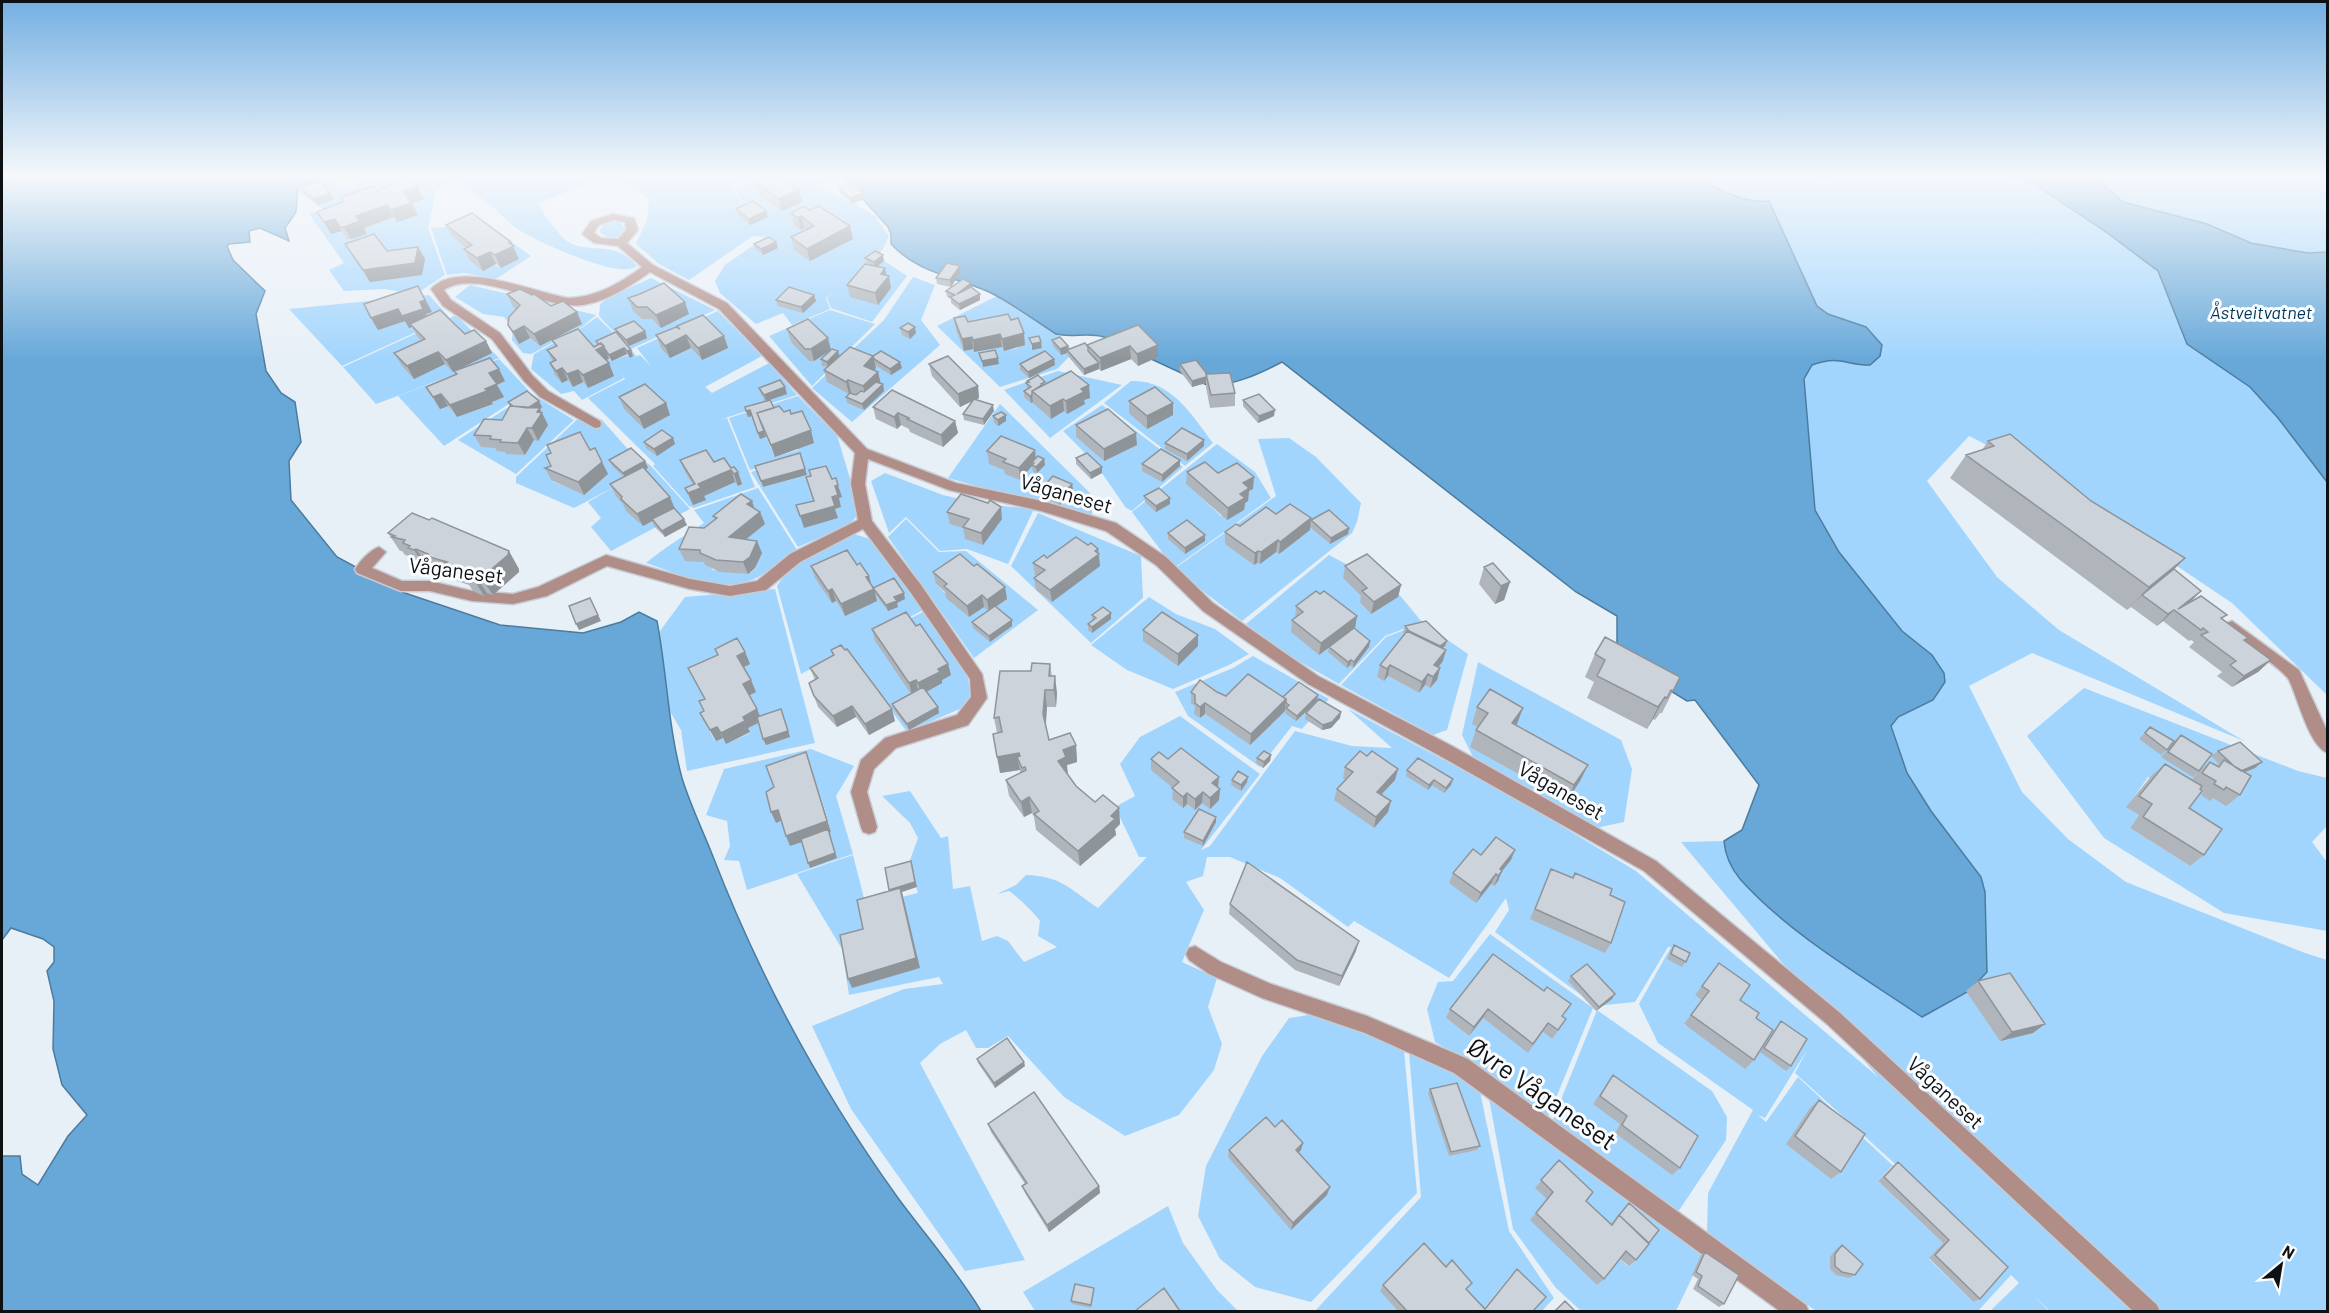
<svg xmlns="http://www.w3.org/2000/svg" width="2329" height="1313" viewBox="0 0 2329 1313" font-family="Barlow,sans-serif">
  <rect width="100%" height="100%" fill="#e8f0f7"/>
  <path fill="#a2d5fd" fill-rule="evenodd" d="M327,176h8l10,12 21,-8 -2,-4h395l-28,10 10,15 -2,3 3,-3 -8,-15 39,-10 16,6 -7,-6h39l5,7 -4,4 52,28 15,21 -6,13 -6,7 30,20 -35,46 -41,-14 -4,-10 11,-9 -12,9 4,11 -38,16 -9,-12 -27,11 -36,-31 -5,-12 10,-16 40,-28 -12,-1 -64,44 -30,-16 -23,-20 11,-24 2,-21 -23,-15 -32,-3 -55,22c3,10 8,16 15,24 4,4 8,11 13,14 21,14 49,-2 70,25 -17,15 -103,-26 -121,-38 -8,-6 -14,-13 -21,-19 -13,-11 -28,-20 -42,-29l-17,11 -8,37 17,47 -29,19 -32,-5 -40,2 -15,-21 15,-7 -35,-49 14,-5 -25,-17v-6zM424,199l-15,5 -11,18 -4,-5 -31,11 4,6 -20,5 -5,-8h-4z
    M1693,176h92l63,3v-3h157l23,4 78,52 52,39 29,73 63,43 28,31 49,64v213l-95,-92 -206,-138 -57,-29 -42,45 70,96 62,53 185,111 -212,-88 -63,33 53,106 46,47 58,43 179,71 22,7v351h-277l-16,-15 15,15h-59l29,-28 -8,-8 -33,36h-162l-109,-78 1,-40 45,-83 -95,-67 -19,-39 32,-57h-3l-33,55 -39,4 -101,-74 14,-22 -3,-12 -57,80 -95,-57 -6,6 -68,-49 -50,-21h-23l-4,19 -17,6 18,28 -22,52 35,16 -9,29 14,37 -8,26 -35,45 -54,21 -61,-39 -56,-61 -20,12h-12l-10,-18 -26,14 -20,19 105,197 -60,11 -114,-162 -39,-83 92,-37 39,-5 -4,-7 -90,18 -7,-46 -45,-75 56,-19 13,51 52,-13 -4,-13 -6,-9 2,-11 8,-22 -8,-15 -28,-27 28,-5 31,47 7,-2 5,53 17,-3 12,55 15,-5 11,5 16,21 33,-15 -19,-11 2,-15c-6,-8 -23,-25 -31,-30l-12,3 19,-9 10,-10c35,1 44,14 72,33l49,-51h-8l-24,-50 20,-11 -15,-32 20,-27 40,-21 80,58 -59,76 9,-4 85,-115 57,15 40,2 -44,-39 162,86 126,76 242,206 -197,-235 43,-1 3,17 12,20 192,-67 -24,-38 -17,-47 8,-9 35,-17 -1,-45 -30,-24 -63,-79 -24,-42 -11,-131 8,-14c19,-6 31,-6 50,0l4,-38 -38,-13 -11,-8 -48,-104c-29,1 -50,-13 -76,-26zM1695,995l69,44 -80,-14 17,-25zM1807,1050l-12,23 154,140 14,18 -165,-154 -32,45 -8,-7 7,3zM1892,1166l109,105 -28,31 -44,-43 14,-16 -65,-62z
    M2105,176h222v76l-19,1 -57,-10 -44,-19 -84,-22 -20,-18z
    M611,220l8,1 7,8 -7,9h-11l-9,-6 5,-9z
    M486,223l45,33 -35,23 -32,-6 -17,2 -16,-47zM452,237l67,22 -18,9 -23,-11z
    M913,277l22,8 -14,35 19,25 -88,77 -40,-34 72,-68z
    M651,278l64,32 -84,39 5,7 -2,1 6,-2 11,11 -14,-18 81,-37 44,45 -57,31 7,6 57,-30 28,32 -78,25 8,-2 28,69 -61,21 -5,-2 -36,-40 2,-2 -67,-66 37,-19 -10,-14 9,13 -42,22 -8,-9 -13,3 -30,-25 3,-15 49,-27 14,-10 29,28 -27,-29 1,-12 9,-7zM618,339l12,19 -3,-3 -15,6 -3,-2 -7,3 -14,26 -5,-6 -10,4 -5,-6 -6,3zM680,339l47,9 -25,12 -11,-12 -21,10z
    M470,285l126,30 -14,12 -51,27 -8,-1 -11,-13 1,-12 -9,-11 -21,-3 -28,-17zM526,317l56,7 -42,22 -10,-8 -11,6 -5,-11z
    M1001,294l45,28 28,30 -17,17 -57,18 -63,-61zM967,328l51,19v1l-14,3 -2,-4 -27,5 -2,-3 -9,2z
    M429,295l20,22 -107,49 -53,-57z
    M830,310l45,14 -63,62 -43,-50z
    M456,315l43,43 -123,46 -33,-37z
    M499,359l30,32 -85,55 -46,-50zM505,381l-10,5 -2,18 -36,13 -9,-11z
    M1058,371l64,14 -72,53 -46,-48z
    M1131,381c40,-2 61,34 82,62l-28,23 -81,-63z
    M530,393l44,27 -58,54 -58,-34zM547,425l-9,15h-4l-9,15 -27,-7z
    M798,396l39,39 23,77 -11,13 -51,22 -47,-75 57,-18 -58,16 -21,-52zM772,406l15,18 11,26 -23,7 -9,-20 -6,1 -8,-22zM758,472l49,3 -44,12z
    M1000,404l92,91v23l-144,-40z
    M1102,405l81,62 -51,44 -6,-3 -31,-45 -32,-32zM1077,438l59,7c-25,14 -37,12 -59,-7z
    M584,413l18,7 24,27 25,19 39,43 -79,42 -20,-24 10,-9 -13,-16 28,-16 -42,22 -58,-25v-6zM608,474l-24,20 -32,-13z
    M1289,438l27,19 45,46 -4,19 -5,11 -110,88 -68,-52 102,-73 -18,-57z
    M1217,444l38,28 16,26 -97,70 -42,-56zM1187,484l65,5 -31,27z
    M885,473l58,22 38,9 53,5 -26,55 -41,-15 -27,2 -34,-34 -17,16 -18,-52z
    M758,488l39,62c-14,9 -28,22 -43,29 -34,16 -74,-5 -108,-16 19,-16 37,-26 58,-40l-10,-13zM761,553l-6,16 -7,5 -35,-4 -8,-8z
    M1038,513l103,43 2,42 -52,45 -80,-77z
    M906,519l33,33 27,-1 72,59 -64,48 -86,-121zM936,584l70,15 -22,8 -15,10z
    M854,534l16,5 53,71 -50,27 52,-26 43,66 3,27 -64,28 -60,-82 -46,24 -24,-88c19,-30 46,-37 77,-52zM864,575l5,14 -24,27 -9,-15 -4,2z
    M1329,555l19,10 21,-7 53,64 -37,14 -46,48 -46,-26 -47,-34z
    M775,589l40,154 -128,28 -6,-41 -16,-27 -5,-72 25,-34zM742,650c0,29 6,46 20,71l-14,7 2,5 -24,11 -3,-6 -8,3 -9,-17 4,-14z
    M1149,597l27,17 39,15 34,25 -20,11 -56,24 -46,-19 -36,-25z
    M1423,623l45,31 -21,76 -14,5 -92,-50 45,-48zM1404,632l41,14 -12,10 -3,32 -5,-3 -6,8 -31,-17 -4,5 26,-37 5,2z
    M1253,656l76,43 -27,30 -10,-3 -32,41 -72,-51 -13,-24 58,-24zM1195,707h30l12,29 -32,-22 -5,4z
    M1478,662l143,78 11,29 -8,53 -28,6 -122,-69 -12,-24z
    M2084,688l214,83 29,7v48l-15,16 15,20v69l-103,-18 -120,-75 -77,-102zM2148,777l2,1 40,88 -60,-38 9,-13 -12,-8z
    M811,749l43,17 -18,30 17,58 -106,36 -8,-29 -15,-1 6,-14 -3,-25 -21,-6 18,-46zM810,763c6,21 15,45 21,69l-48,-12z
    M1490,934l103,74 -46,112 -53,-43 -59,-35 -8,-33 11,-27 15,-1zM1565,1013l-8,12 -5,14 -9,-7 -15,20 -45,-34 -14,18 -23,-18z
    M1597,1010l115,81 15,26 -1,23 -50,75 -124,-93z
    M1315,1014l89,36 13,143 -106,109 -56,-15 -35,-28 -22,-43 8,-50 56,-110 27,-38z
    M1409,1052l69,30 31,149 45,67 -12,13h-10l-21,-36 -29,36 -168,1 107,-115z
    M1488,1093l215,162 -27,56h-95l-25,-23 -43,-59zM1547,1199l58,33 24,34h-1z
    M1168,1206l15,37 34,47 21,21h-203l-12,-19z"/>
  <path fill="#67a8d9" stroke="#4c7b9e" stroke-width="1.5" d="M2,176h325l-29,10 -2,26 -11,16 4,13 -29,-13 -11,3 1,11 -21,2 -2,2 6,14 32,31 -9,23 10,57 15,22 14,9 6,40 -12,19 2,39 46,57 65,35 98,33 83,8 38,-11 18,-10 18,9c10,52 11,106 25,157 8,26 20,51 30,76 47,122 110,238 186,344 28,38 59,73 83,113h-979v-155h18l2,18 16,11 30,-49 19,-21 -25,-30 -9,-36 1,-48 -7,-30 7,-9v-15l-11,-8 -32,-11 -9,12z
    M842,176h851c26,13 47,27 76,25l48,105 11,8 38,13 16,18 -2,11 -10,9c-26,0 -29,-10 -58,0l-8,14 11,131 24,42 63,79 30,24 12,18 1,9 -12,18 -35,17 -7,9 16,47 24,38 50,66 4,15 2,80 -18,19 -47,26c-60,-41 -134,-84 -182,-138 -9,-11 -15,-24 -16,-38l18,-11 17,-45 -64,-85 -8,1 -70,-43v-42l-41,-24 -294,-230c-23,12 -47,23 -73,24l-105,-49c-16,-5 -32,1 -48,-3 -22,-14 -44,-31 -67,-42 -35,-16 -70,-18 -98,-48v-10l-3,-7z
    M2005,176h100l-2,8 20,18 84,22 44,19 57,10 19,-1v230l-49,-64 -28,-31 -63,-43 -29,-73 -52,-39 -78,-52z"/>
  <g fill="none" stroke-linecap="round" stroke-linejoin="round">
    <defs>
      <path id="minor" d="M613,214l21,4 4,12 -11,13 26,22 74,38 140,146 89,34 86,18 74,22 50,34 47,46 105,73 134,70 204,115 183,151 318,293 3,7h-26l-307,-288 -183,-153 -204,-115 -132,-72 -105,-73 -47,-46 -50,-34 -65,-20 -92,-21 -81,-31 -3,25 7,37 49,64 61,89 5,24 -19,27 -72,23 -22,21 -7,23 10,35 -2,5 -6,2 -6,-2 -2,-5 -10,-35 10,-32 24,-22 72,-23 14,-18 -1,-18 -59,-86 -48,-64 -63,33 -34,28 -36,6 -40,-7 -83,-23 -60,30 -34,8 -41,-3 -42,-10h-29l-44,-18 -2,-4c5,-8 15,-19 24,-22l7,5 -14,16 30,13h28l42,10 41,3 25,-7 68,-32 84,24 40,7 27,-5 33,-27 68,-34 -7,-36 4,-31 -136,-144 -69,-37c-19,14 -43,29 -67,33 -40,5 -106,-38 -139,-15l7,10 49,33 32,42 16,16 52,30 1,3 -1,3 -5,1 -55,-31 -16,-16 -32,-42 -49,-33 -12,-17c27,-30 102,3 137,9 28,-1 51,-14 74,-31l-24,-21 -24,-3 -12,-9 9,-13zM614,220l11,2 1,8 -8,9 -17,-1 -7,-5 5,-8z
        M2232,621l67,49 29,63v20c-19,-6 -30,-55 -39,-73 -6,-11 -49,-39 -62,-49l-2,-4 2,-4z
        M1195,946l26,16 50,22 96,32 101,43 338,246 3,7h-28l-327,-239 -89,-40 -103,-35 -53,-24 -20,-14 -3,-6 3,-6z"/>
    </defs>
    <use href="#minor" stroke="#c5ccd3" stroke-width="3"/>
    <use href="#minor" fill="#b18d88" fill-rule="evenodd"/>
  </g>
  <path fill="#afb5bb" d="M826,176h19v1l-13,4z
    M756,182l43,8 3,12 -20,9 -23,-16z
    M839,187l25,12 -12,5 -12,-11z
    M300,188l34,11 -16,6 -14,-11z
    M377,191l47,8 -12,4 6,12 -21,7 -3,-5 -30,11 3,6 -16,5h-4l-5,-8 -11,3 -14,-22 26,-11 -2,-4z
    M736,209l32,8 -18,8 -12,-10z
    M791,213l62,26 -43,22 -16,-11 -3,-13 15,-7 -2,-2 -3,2 -7,-5z
    M446,225l73,34 -18,9 -5,-4 -13,7 -13,-10 -6,-12 2,-1 -14,-11z
    M345,244l42,7 31,-4 7,12 -3,16 -52,7 -17,-25z
    M754,244l24,4 -15,7 -7,-5z
    M865,258l19,3 -7,6 10,9 4,12 -13,17 -28,-8 -3,-12 20,-21z
    M961,272l-10,15 -14,-3 -1,-6z
    M972,288l8,12 -20,10 -9,-7v-4l-4,-2 -1,-6z
    M507,294l44,12 31,18 -42,22 -10,-8 -11,6 -11,-19 8,-16 -3,-2z
    M640,294l49,20 -28,14 -9,-9h-10l-9,-8 -5,-13z
    M814,295l2,6 -13,12 -25,-7 -2,-6z
    M432,312l-6,2 1,2 38,18 21,7 6,12 -29,14 42,14 -8,4 7,12 -12,5 1,2 -36,13 -9,-11 -8,3 -14,-22 30,-12 -2,-4 -1,1 -8,-8 -31,15 -12,-13 -8,-13 28,-12 -5,-5 -5,-9 -3,1 -4,-7 -27,9 -7,-12z
    M954,318l14,4 57,23 -21,6 -2,-4 -28,5 -1,-3 -9,2 -8,-21z
    M1138,325l20,32 -20,9 -7,-7 -30,12 -2,-2 -15,6 -16,-19 -1,-3 -6,2 -8,-9 -1,-6 16,6 1,4 19,-3 -1,-2z
    M677,326l47,10 4,12 -26,12 -11,-12 -21,10 -9,-10 -5,-13 22,-7z
    M900,328l16,5 -6,6 -8,-4z
    M615,329l30,2 2,7 -18,8 -8,-8 10,12 2,6 -3,2 -3,-4 -15,7 -3,-3 -3,2 8,16 -26,12 -5,-6 -10,5 -5,-7 -6,3 -7,-8 -5,-12 3,-1 -6,-12 8,-3 -3,-7 42,7 4,-2 -2,-4 22,-7z
    M787,329l44,21 -17,11h-5l-18,-19z
    M850,347l52,21 -11,7 -16,-10 1,3 -2,2 7,14h2l1,7 -20,19 -17,-7 -1,-6 3,-3 -22,-12 -3,-12 3,-3 -5,-1 -1,-7 17,-8 1,5z
    M1054,359l1,6 -26,13 -9,-8v-6z
    M929,364l49,22 1,12 -4,2 19,11 -10,14 -20,-5 -1,-6 9,-13 -12,6 -28,-31z
    M1180,364l27,10 28,19v13l-25,2 -4,-21v-4l-14,4 -12,-16z
    M1027,381l18,3 45,14 -6,2 1,4 -18,10 -3,-3 -13,8 -18,-16v-1l-2,1 -7,-6v-6l3,-2 -1,-6h1z
    M759,388l28,6 -17,6 4,8 17,6 23,29 -39,14 -9,-21 -6,3 -8,-23 -4,1 -3,-10 20,-6 -4,-7z
    M619,397l47,6 4,12 -26,14 -20,-20z
    M1243,400l31,16 -16,7 -15,-17z
    M1129,401l44,2v12l-26,14 -18,-16z
    M508,402l34,5 -2,2 8,16 -10,16 -4,-1 -9,15 -19,-1 -1,-2 -8,-1 -2,-3 -14,-1 -7,-12 28,-15 8,-13z
    M873,407l82,14 3,12 -15,14 -33,-15 -1,-3 -8,-4 -4,4 -21,-10z
    M993,416l13,5 -8,5 -4,-3z
    M1076,425l61,20 -33,16 -28,-24z
    M673,438l2,6 -18,12 -11,-8 -2,-6z
    M1204,440v6l-17,15 -22,-12v-6z
    M1988,441l186,129 27,21 -10,10 32,18 22,22 26,19 -13,12 -26,15 -15,-11 5,-4 -33,-25 5,-5 -3,-2 -2,1 -26,-20 -6,5 -26,-19 -4,3 -177,-132 16,-23 16,-5z
    M590,450l12,12 6,12 -24,21 -33,-15 -6,-12 6,-2v-13z
    M1035,450l1,8 8,1 1,6 -8,8 -4,-1 -1,-6 -12,14 -15,-6 -1,-4 -15,-6 -2,-13z
    M1076,458l26,9v6l-11,6 -15,-15z
    M609,460l36,1 3,7 -3,1 42,56 -22,12 -11,-11 -2,-5 -9,5 -17,-15 -3,-7 -7,-8 -6,-12 14,-7 -12,-11z
    M680,460l34,2 17,6 7,4 4,12 -4,2 -3,-4 -9,4 -22,10 2,4 -13,5 -8,-17 8,-3 -8,-13z
    M1180,460v6l-18,16 -20,-11v-7z
    M1187,472l31,1 35,16 -4,2 -1,10 -3,2 -1,7 -17,10 -41,-36z
    M1072,484l1,6 -13,15 -19,-9 -1,-6z
    M1144,496l26,2v6l-14,8 -11,-10z
    M755,509l5,3 5,12 -19,15 16,14 -7,15 -7,6 -28,-2 -15,-7 -1,-3 -19,-1 -6,-12 36,-29 -2,-4z
    M947,512l55,7 -19,26 -18,-6 -2,-11 -13,-4z
    M1276,514l73,14 -1,6 -18,10 -20,-17v3l-31,24 -3,-2 -16,12 -3,-1 -3,2 -29,-21v-12z
    M388,533l131,36v3l-26,23 -6,-2 -3,3 -11,-5 -4,-6 -12,-4 -2,-3 -17,-5 -2,-3 -7,-4 -3,2 -6,-3 -8,-8 -7,-2 -3,-4h-2z
    M1168,533l37,8 -20,13 -17,-15z
    M1099,554l1,12 -48,36 -16,-12 -2,-12 3,-2 -2,-1 -2,-12 14,-5z
    M811,566l61,21 33,12 -8,4 1,4 -10,4 -13,-17 2,7 -32,15 -9,-15 -4,2 -17,-25z
    M974,566l31,21 2,12 -11,8 16,19 -22,16 -17,-14 -1,-6 16,-11 -4,-4 -15,10 -23,-19 -1,-6 -9,-8 -3,-12z
    M1345,566l56,19 -3,12 -27,17 -11,-12 1,-6 -18,-18z
    M1484,567l26,15 -6,18 -9,4 -16,-20z
    M1320,594l37,22 -2,12 -3,2 18,11 -1,6 -16,21 -3,-3 -3,3 -19,-16 1,-5 -10,8 -28,-23 1,-12 3,-2 1,-12z
    M1092,615l19,4 -19,14 -4,-3v-6l4,-3z
    M916,626l32,38 3,11 -9,5v3l-16,9 12,15 1,6 -30,17 -15,-20 -2,-6 19,-10 -36,-53 -3,-12z
    M1405,626l42,15 -2,5 -2,2v13l-5,6 2,1 -3,12 -7,8 -5,-3 -6,8 -31,-17 -4,5 -7,-4 3,-12 25,-31 -2,-2z
    M1143,630l55,5v11l-20,20 -35,-25z
    M831,650l64,71 -26,14 -13,-18 -19,10 -19,-20 -9,-24 6,-3 -5,-12 23,-12z
    M745,652l5,12 -7,3 8,13 5,12 -7,3 11,21 21,-7 9,28 -24,8 -8,-22 -10,5 2,4 -24,12 -3,-6 -7,3 -10,-17 -6,-11 4,-2 -5,-10 5,-2 -16,-31z
    M1595,654l78,37 -11,22h-2l-5,7 -2,-1 -6,10 -60,-31 7,-16 -9,-5z
    M1050,664l2,12 5,17 -1,14h-9l-1,19 3,14 27,5 1,17 -10,3v9l9,12 19,16 24,6 1,16 -5,5 1,6 -36,31 -44,-36 -2,-13 -2,-4 -8,4 -15,-21 -3,-16 14,-7v-3l-20,3 -3,-40 -3,-15 37,-47z
    M1191,692h26l9,4 57,1 35,-2 -1,6 24,11 -1,6 -9,10 -9,2 -17,-11 1,-6 9,-9 -19,17 -11,-8 1,-4 -1,-1v3l-35,34 -45,-31 -5,4 -6,-4 1,-8 -4,-3z
    M1477,707l39,18 72,40 -8,16 -13,20 -97,-54 6,-17 2,-3 -6,-3z
    M2150,727l24,14 7,-6 18,36 11,-9 7,4 2,-2 -8,-8 7,-5 37,17 -11,4 -4,23 -14,11 -13,-8 -3,3 -9,-6 2,-3 -1,-1 -13,17 15,47 -14,11 -60,-38 9,-13 -13,-8 26,-32 13,-11 27,16 5,-7 -4,4 -32,-20 8,-9 -8,7 -22,-16z
    M1271,755l-1,6 -7,7 -7,-5 1,-5z
    M1367,756l31,13 -3,11 -14,15 7,17 -14,16 -40,-28 3,-11 9,-9 -3,-2 2,-11z
    M1151,759h17l50,29 2,1 -1,11 -9,9 -8,-6 -7,7 -8,-6 -4,4 -11,-9 1,-11 -22,-18z
    M1407,770l46,9 -2,6 -7,8 -12,-8 -4,5 -22,-14z
    M1232,780l15,2 -6,9 -10,-6z
    M1216,817v5l-13,24 -19,-8v-6z
    M1481,855l30,5 -9,11 -4,10 -4,5 -3,-2 -15,19 -27,-20 4,-10z
    M1551,869l21,9 3,-5 35,22 1,48 -6,10 -75,-34z
    M1230,904l126,47 -17,35 -44,-16 -66,-56z
    M1674,945l12,17 -4,5 -15,-8 4,-9z
    M1493,954l67,74 -8,11 -9,-7 -15,21 -45,-35 -14,18 -23,-18 4,-9z
    M1719,963l21,37 16,18 -2,42 -9,9 -61,-45 17,-24 -6,-5z
    M1571,976l41,23 -16,12 -28,-30z
    M1978,981l55,52 -33,8 -34,-50z
    M1781,1021l10,45 -5,5 -26,-19 17,-26z
    M977,1059l48,7 -30,22 -17,-25z
    M1613,1075l67,93 -8,7 -57,-42 5,-9 -27,-20z
    M1430,1089l50,57 -3,4 -28,6 -21,-63z
    M1819,1100l22,72 -10,7 -45,-35 24,-36z
    M988,1124l111,62 1,7 -51,39 -24,-39 -3,-7 3,-2 -34,-52z
    M1275,1127l28,16 -2,7 -3,3 29,42 -36,35 -63,-73 1,-7z
    M1559,1160l27,41 25,23 18,-21 7,57 -7,6 -9,-7 -16,20 -7,6 -67,-65 17,-21 -12,-11z
    M1898,1162l110,105 -28,32 -7,3 -44,-44 14,-15 -65,-62 15,-15z
    M1842,1245l13,30 -6,3 -13,-3 -6,-6v-12l7,-9z
    M1705,1252l19,52 -5,3 -26,-18 5,-10 -6,-4 9,-20z
    M1517,1269l16,42h-135l-18,-20 3,-6 84,4 18,19z
    M1094,1291l-3,17 -19,-4 -1,-3z"/>
  <path fill="#8f9499" d="M831,176h14v1l-13,4z
    M1817,176h23l-25,4z
    M418,187l6,12 -12,4 6,12 -21,7 -6,-12 12,-18z
    M799,190l3,12 -20,9 -3,-12z
    M330,193l4,6 -16,6 -4,-6z
    M863,193l1,6 -12,5 -2,-6z
    M387,205l7,12 -30,11 3,6 -16,5 -7,-12 12,-11z
    M766,211l2,6 -18,8 -1,-6z
    M801,216l3,12 -3,2 -3,-12z
    M335,219l7,12 -11,3 -7,-12z
    M850,226l3,13 -43,22 -3,-12z
    M511,242l8,17 -18,9 -6,-13z
    M776,242l2,6 -15,7 -2,-6z
    M418,247l7,12 -3,16 -52,7 -7,-12z
    M490,252l6,12 -13,7 -6,-13z
    M883,255l1,6 -9,7 -1,-6z
    M960,266l1,6 -10,15 -1,-7z
    M885,268l2,10 2,-2 2,12 -13,17 -3,-12 6,-19z
    M971,283l1,6 -15,5z
    M418,286l14,26 -6,2 4,7 -20,3 2,3 -3,1 -4,-7 -27,9 -7,-12 49,-16z
    M980,294v6l-20,10 -1,-6z
    M814,295l2,6 -13,12 -2,-6z
    M685,302l4,12 -28,14 -5,-13z
    M577,312l5,12 -42,22 -6,-12z
    M524,326l6,12 -11,6 -6,-12z
    M915,327l1,6 -6,6 -2,-7z
    M645,331l2,7 -18,8 -3,-6z
    M1024,333l1,12 -21,6 -2,-12z
    M1000,334l2,13 -28,5 -1,-12z
    M686,335l5,13 -21,10 -5,-12z
    M724,336l4,12 -26,12 -4,-12z
    M972,337l1,12 -9,2 -2,-12z
    M828,338l3,12 -17,11 -3,-12z
    M486,341l6,12 -39,19 -7,-12z
    M1041,342l1,6 -10,2v-6z
    M1158,345v12l-20,9 -1,-12z
    M604,346l5,13 -7,3 -6,-12z
    M1068,346l1,6 -2,-2v3l-6,2 -1,-6z
    M1130,346l1,13 -30,12 -1,-13z
    M624,348l3,6 -15,7 -3,-6z
    M631,350l2,6 -3,2 -3,-7z
    M838,351l2,6 -12,11 -1,-6z
    M438,352l7,12 -31,15 -7,-13z
    M873,356l3,12 -9,10 -3,-12z
    M998,358l1,6 -16,3 -1,-6z
    M1054,359l1,6 -26,13 -1,-6z
    M900,362l2,6 -11,7 -1,-6z
    M609,363l5,13 -26,12 -5,-13z
    M1099,363v6l-15,6v-6z
    M562,368l6,12 -6,3 -6,-12z
    M499,369l6,12 -8,4 7,12 -12,5 1,2 -36,13 -7,-12 35,-16 4,-16z
    M578,370l5,12 -10,5 -6,-13z
    M878,372l3,12 -15,14 -3,-12z
    M1206,377v6l-14,4v-6z
    M848,380l3,12 -2,2 -3,-12z
    M883,384l1,7 -20,19 -2,-6z
    M1089,385l1,13 -6,2 1,4 -18,10 -1,-13 15,-12z
    M978,386l1,12 -19,9 -2,-13z
    M785,387l2,7 -21,7 -2,-6z
    M441,394l7,12 -8,3 -7,-12z
    M1032,395l1,7 -2,1 -1,-7z
    M1063,399l1,12 -13,8 -1,-13z
    M539,401l3,6 -2,2 8,16 -10,16 -6,-13 -12,-16z
    M666,403l4,12 -26,14 -5,-12z
    M1173,403v12l-26,14v-13z
    M993,405l1,6 -10,14 -1,-6z
    M750,410l2,6 -4,1 -2,-6z
    M1275,410l-1,6 -16,7 1,-7z
    M898,413l3,12 -4,4 -3,-12z
    M1006,415v6l-8,5v-6z
    M955,421l3,12 -15,14 -2,-12z
    M527,428l7,12 -9,15 -7,-12z
    M811,430l3,13 -39,14 -4,-12z
    M764,431l2,6 -6,2 -2,-6z
    M1136,433l1,12 -33,16v-12z
    M673,438l2,6 -18,12 -3,-7z
    M1204,440v6l-17,15v-7z
    M1035,450l1,12 -2,1 -2,-1v4l-12,14 -1,-12z
    M1044,459l1,6 -8,8 -1,-6z
    M1180,460v6l-18,16v-7z
    M645,461l3,7 -22,11 -3,-6z
    M602,462l6,12 -24,21 -6,-13z
    M1102,467v6l-11,6 -1,-6z
    M805,469l2,6 -44,12 -2,-6z
    M731,470l4,12 -31,14 2,4 -13,5 -5,-12 10,-9z
    M738,472l4,12 -4,2 -4,-12z
    M1254,477l-1,12 -4,2 -1,10 -3,2 -1,7 -17,10 1,-12 12,-14 3,-11z
    M1072,484l1,6 -13,15 -1,-6z
    M838,485l4,12 -3,1 2,9 -6,2 3,9 -34,10 -4,-12 32,-19 3,-11z
    M670,497l5,12 -32,17 -6,-12z
    M1170,498v6l-14,8v-6z
    M752,501l4,12 -9,-9z
    M1001,507l1,12 -19,26 -2,-12z
    M760,512l5,12 -31,25 -5,-12z
    M1311,518l-1,12 -31,24 1,-12z
    M684,519l3,6 -22,12 -3,-6z
    M1349,528l-1,6 -18,10 1,-6z
    M1205,535v6l-20,13v-6z
    M1278,540l-2,12 -16,12 1,-12z
    M757,541l5,12 -7,15 -7,6 -5,-12z
    M416,549l13,17 -3,2 -12,-18z
    M1098,549l2,17 -48,36 -2,-12z
    M509,551l10,18v3l-26,23 -12,-17z
    M1258,551l-1,12 -3,2 1,-12z
    M2185,558l-22,23 -21,14 -15,15 22,-23z
    M475,575l12,18 -3,3 -11,-18z
    M869,576l3,11 -6,-10z
    M1510,582l-6,18 -9,4 6,-18z
    M1401,585l-3,12 -27,17 3,-12z
    M1005,587l2,12 -18,12 -2,-11z
    M832,589l4,12 -4,2 -4,-12z
    M874,589l3,12 -32,15 -4,-12z
    M2201,591l-11,11 -14,9z
    M904,593l1,6 -8,4 1,4 -10,4 -2,-6 8,-8z
    M982,595l2,12 -15,10 -2,-11z
    M590,598l11,23 -22,9 -3,-6z
    M2174,610l-11,11 -6,5 11,-12z
    M1111,613v6l-19,14v-6z
    M1357,616l-2,12 -36,27 2,-12z
    M1012,620v6l-22,16 -1,-6z
    M1198,635v11l-20,20v-12z
    M1370,641l-1,6 -16,21 1,-6z
    M1447,641l-2,5 -12,10 2,-6z
    M1446,650l-3,11 -12,16 3,-12z
    M745,652l5,12 -8,4 -5,-12z
    M1351,660l-1,5 -3,3 1,-6z
    M2271,660l-13,12 -26,15 12,-11z
    M948,664l3,11 -9,5v3l-21,12 -3,-12 20,-14z
    M1390,665l-2,11 -4,5 3,-12z
    M1440,668l-3,12 -7,8 3,-11z
    M1428,674l-3,11 -6,8 3,-11z
    M1055,676l2,17 -1,14 -2,-17z
    M751,680l5,12 -8,4 -5,-12z
    M916,680l2,11 -6,4 -3,-12z
    M1045,690l2,17 -2,23 -2,-16z
    M1318,695l-1,6 -21,20 1,-5z
    M1665,697l-12,22 -6,10 11,-22z
    M1286,699l-1,12 -35,34 1,-11z
    M1205,703v11l-5,4v-11z
    M852,706l4,11 -19,10 -4,-11z
    M938,707l1,6 -30,17 -2,-6z
    M1523,708l-6,16 -11,16 6,-17z
    M757,709l5,12 -14,7 2,4 -24,12 -5,-11 22,-16z
    M781,709l9,28 -24,8 -3,-6z
    M892,709l3,12 -26,14 -4,-11z
    M1341,712l-1,6 -9,10 -9,2 1,-5z
    M717,727l6,11 -7,3 -6,-11z
    M1076,745l1,17 -10,3 1,9 -10,-13 5,-11z
    M806,752l4,11 21,69 -2,1 8,25 -27,10 -2,-5 21,-30 -39,13 -4,-10z
    M1019,753l1,11 -3,-7 3,13 -20,3 -3,-16z
    M1271,755l-1,6 -7,7 1,-6z
    M2262,762l-7,6 -22,9 7,-6z
    M1588,765l-8,16 -13,20 7,-16z
    M1398,769l-3,11 -21,22 3,-10z
    M1219,777l-1,11 -6,-5z
    M1248,777l-1,5 -6,9v-6z
    M1453,779l-2,6 -7,8 2,-5z
    M1434,780l-2,5 -4,5 1,-5z
    M1220,789l-1,11 -9,9v-11z
    M1203,792l-1,11 -7,7v-11z
    M1187,793v11l-4,4v-11z
    M1029,797l3,16 -8,4 -3,-15z
    M1391,801l-3,11 -14,16 2,-11z
    M1119,808l1,16 -5,5 1,6 -36,31 -2,-15 33,-35z
    M778,810l5,10 -7,3 -5,-11z
    M1216,817v5l-13,24v-5z
    M1515,850l-4,10 -13,16 2,-7z
    M911,861l6,26 -15,5 18,76 -68,20 -4,-9 43,-84 -2,-5z
    M1502,871l-4,10 -4,5 4,-10z
    M1496,874l-5,10 -15,19 5,-10z
    M1359,941l-3,10 -17,35 3,-10z
    M1615,994l-3,5 -16,12 3,-4z
    M1488,1009l-5,9 -14,18 5,-9z
    M2045,1024l-12,9 -33,8 12,-9z
    M1024,1062l1,4 -30,22 -1,-5z
    M1303,1143l-2,7 -7,7 2,-7z
    M1099,1186l1,7 -51,39 -2,-7z
    M1330,1187l-3,8 -36,35 2,-7z"/>
  <path fill="#ccd3da" stroke="#8f9499" stroke-width="1.5" d="M770,176h9l20,14 -20,9 -23,-17z
    M409,177l9,10 -15,5 8,11 -20,7 -4,-5 -31,11 4,5 -16,6h-4l-5,-8 -11,3 -7,-10 27,-11 -3,-4 33,-11 3,5z
    M319,180l11,13 -16,6 -14,-11z
    M851,183l12,10 -13,5 -11,-11z
    M753,201l13,10 -17,8 -13,-10z
    M804,206l6,4 9,-4 31,20 -43,23 -16,-12 23,-11 -13,-10 -3,2 -7,-5z
    M472,213l39,29 -2,1 5,3 -19,9 -5,-3 -13,6 -13,-9 8,-4 -26,-20z
    M374,234l13,17 31,-4 -3,16 -52,7 -18,-26z
    M769,237l7,5 -15,7 -7,-5z
    M875,251l8,4 -9,7 -9,-4z
    M947,263l13,3 -10,14 -14,-2z
    M865,264l20,4 -4,6 8,2 -14,17 -28,-8z
    M963,279l8,4 -14,11 14,-7 9,7 -21,10 -9,-7 5,-2 -9,-4z
    M664,283l21,19 -29,13 -9,-8h-10l-9,-9 12,-4z
    M418,286l7,14 -5,2 3,7 -21,7 -4,-7 -27,9 -7,-14z
    M789,287l25,8 -13,12 -25,-7z
    M520,289l12,6 2,-1 17,12 12,-5 14,11 -43,22 -10,-8 -11,6 -5,-7 1,-8 11,-12 -13,-11z
    M440,310l25,24 9,-4 12,11 -40,19 -8,-8 -31,14 -13,-13 31,-14 -15,-15z
    M1008,314l3,6 7,-2 6,15 -22,6 -2,-5 -27,6 -1,-3 -10,2 -8,-21 11,-2 3,6z
    M703,315l21,21 -26,12 -12,-13 -21,11 -9,-11 20,-8 4,2 -3,-3z
    M808,319l20,19 -17,11h-6l-18,-20z
    M634,321l11,10 -19,9 -11,-11z
    M908,323l7,4 -7,5 -8,-4z
    M1138,325l20,20 -21,9 -7,-8 -30,12 -13,-13z
    M578,329l16,18 7,-4 3,3 -8,4 13,13 -26,12 -5,-5 -11,4 -5,-6 -6,3 -6,-8 6,-3 -9,-10 10,-4 -5,-6z
    M616,332l15,18 -4,1 -3,-3 -15,7 -8,-12 -2,1 -3,-3z
    M1039,336l2,6 -9,2 -3,-6z
    M1060,337l8,9 -8,3 -8,-9z
    M1085,343l3,4v4l11,12 -15,6 -17,-19z
    M850,347l23,9 -9,10 14,6 -15,14 -15,-6 -2,2 -22,-12z
    M832,349l6,2 -11,11 -6,-3z
    M995,350l3,8 -16,3 -3,-8z
    M881,351l19,11 -10,7 -16,-10 -1,-3z
    M1045,351l9,8 -26,13 -8,-8z
    M948,356l30,30 -20,8 -29,-30z
    M490,358l9,11 -10,4 8,11 -12,5 2,2 -37,14 -9,-11 -8,3 -7,-10 31,-13 -3,-3z
    M1196,360l11,14 -1,3 -14,4 -12,-17z
    M1071,371l18,14 -8,4 3,3 -18,9 -3,-2 -13,7 -18,-15z
    M1230,373l5,20 -24,2 -5,-21z
    M1038,375l7,7 -4,2 1,1 -10,6v4l-2,1 -6,-5 7,-4 -5,-4 3,-1 -2,-1z
    M780,380l5,7 -21,8 -5,-7z
    M876,382l7,2 -21,20 -16,-7 4,-4 6,2 5,-4 3,1z
    M645,384l21,19 -27,14 -20,-20z
    M1155,387l18,16 -26,13 -18,-15z
    M892,390l63,31 -14,14 -34,-16 2,-1 -11,-5 -4,4 -21,-10z
    M527,391l12,10 -11,7 -15,-2 -5,-4z
    M1259,394l16,16 -16,6 -16,-16z
    M974,399l19,6 -10,14 -20,-5z
    M770,400l4,8 -17,5 7,18 -6,2 -8,-23 -4,1 -1,-4z
    M510,406l30,2 -3,4 5,1 -10,15h-5l-9,15 -18,-1 1,-2 -11,-1 1,-3 -17,-1 10,-16 18,1z
    M779,406l5,6 6,-2 1,4 11,-3 9,19 -40,15 -14,-32z
    M1108,409l28,24 -32,16 -28,-24z
    M1001,412l5,3 -8,5 -5,-4z
    M1182,428l22,12 -17,14 -22,-11z
    M662,430l11,8 -19,11 -10,-7z
    M580,432l10,18 5,-2 7,14 -24,20 -33,-14 6,-2 -5,-11 5,-2 -4,-8z
    M2010,434l81,67 94,57 -36,29 -183,-132 28,-9 -6,-5z
    M1001,436l34,14 -16,18 -16,-6 3,-3 -19,-8z
    M631,448l14,13 -22,12 -14,-13z
    M1161,449l19,11 -18,15 -20,-11z
    M706,450l8,12 10,-4 7,10 3,-1 4,5 -4,2 -3,-4 -10,4 -23,10 3,4 -13,5 -3,-5 10,-4 -15,-24z
    M800,453l5,16 -44,12 -6,-15z
    M1087,453l15,14 -12,6 -14,-15z
    M1038,456l6,3 -8,8 -4,-2 2,-2 -2,-1z
    M1205,462l13,11 19,-10 17,14 -11,6 6,5 -9,6 5,4 -17,10 -41,-36z
    M826,466l6,13 4,-1 2,7 -3,1 3,9 -6,2 3,9 -35,10 -4,-11 18,-4 -8,-24 5,-1 -2,-6z
    M643,467l27,30 -33,17 -16,-15 1,-2 -12,-13z
    M1053,476l19,8 -13,15 -19,-9z
    M1159,488l11,10 -14,8 -12,-10z
    M741,494l11,7 -5,3 13,8 -31,25 28,4 -7,16 -7,5 -27,-2 -16,-7v-3l-21,-1 10,-22 15,1 13,-10 -4,-2z
    M961,494l27,9 2,-3 11,7 -20,26 -18,-6 6,-8 -22,-7z
    M1290,504l21,14 -31,24 -2,-2 -17,12 -3,-1 -3,2 -30,-21 11,-8 4,2 26,-19 10,7z
    M674,508l10,11 -22,12 -10,-12z
    M1329,510l20,18 -18,10 -20,-18z
    M412,513l17,7 3,-2 77,33 -1,4 -27,23 -6,-3 -2,3 -12,-5 4,-3 -20,-7 2,-1 -21,-6 2,-2 -12,-5 -2,1 -6,-2 2,-2 -7,-3 2,-3 -13,-3 3,-1 -7,-3z
    M1187,520l18,15 -20,13 -17,-15z
    M1076,537l12,8 3,-2 7,6 -3,2 4,3 -49,36 -16,-12 11,-8 -12,-7 11,-8 3,3z
    M847,550l10,15 3,-2 9,13 -3,1 8,12 -33,15 -9,-15 -4,2 -17,-25z
    M960,554l14,12 3,-2 28,23 -18,13 -5,-5 -15,11 -23,-20 3,-2 -14,-12z
    M1367,554l34,31 -27,17 -12,-11 5,-3 -22,-22z
    M1493,563l17,19 -9,4 -17,-19z
    M2174,569l27,22 -23,18 23,-13 26,19 -6,3 27,20 -4,2 27,20 -27,16 -14,-11 6,-4 -35,-26 7,-3 -5,-4 -2,2 -27,-20 -6,4 -26,-19z
    M894,578l10,15 -10,4 3,4 -11,4 -13,-17z
    M1316,591l4,3 4,-3 33,25 -36,27 -29,-23 11,-8 -7,-6z
    M590,598l8,17 -22,9 -7,-18z
    M995,606l17,14 -23,16 -17,-14z
    M1103,607l8,6 -19,14 -4,-3 8,-6 -4,-3z
    M906,612l10,14 4,-2 28,40 -10,5 2,3 -22,11 -2,-3 -7,3 -37,-54z
    M1162,612l36,23 -20,19 -35,-24z
    M1426,621l21,20 -7,5 -31,-15 -4,-5z
    M1354,628l16,13 -16,21 -3,-2 -3,2 -19,-15z
    M1407,631l39,19 -12,15 6,3 -7,9 -5,-3 -6,8 -32,-17 -3,4 -7,-4z
    M1605,637l75,40 -7,14 -2,-1 -4,8 -2,-1 -7,10 -61,-31 8,-16 -10,-6z
    M737,638l8,14 -8,4 14,24 -8,4 14,25 -14,8 2,4 -24,12 -4,-6 -7,3 -10,-17 4,-2 -5,-10 6,-2 -17,-31 30,-13 -3,-6z
    M841,645l4,5 2,-1 45,60 -27,15 -13,-18 -19,10 -19,-20 -5,-13 9,-5 -8,-10 24,-13 -3,-5z
    M1032,663l18,1 -1,12h6l-1,14h-9l-2,24 6,26 21,-7 6,12 -13,5 3,7 -8,4 18,25 19,16 8,-7 16,13 -8,8 4,3 -37,32 -44,-37 5,-3 -10,-14 -8,5 -15,-22 20,-10 -1,-3 -3,1 -5,-11 3,-1 -1,-3 -22,4 -4,-23 9,-2 -3,-15 -5,1 6,-47h31z
    M1248,674l38,25 -35,35 -46,-31 -5,4 -5,-4v-8l-4,-3 9,-12 17,12 9,4z
    M1299,682l19,13 -21,21 -11,-8 3,-3 -3,-2v-4l-3,-2z
    M923,687l15,20 -31,17 -15,-20z
    M1490,689l33,19 -11,15 76,42 -14,20 -98,-55 12,-17 -11,-6z
    M1319,699l22,13 -9,10 -9,3 -17,-12z
    M781,709l7,22 -25,8 -6,-22z
    M2150,727l24,14 -7,9 -22,-17z
    M2181,735l31,19 -13,17 -31,-19z
    M2240,742l22,20 -21,9 -6,-4 -17,-16z
    M1181,748l38,29 -7,6 8,6 -10,9 -7,-6 -8,7 -8,-6 -4,4 -11,-9 7,-6 -28,-23 8,-7 9,7z
    M1264,751l7,4 -7,7 -7,-4z
    M1360,751l7,5 5,-5 26,18 -21,23 14,9 -15,16 -39,-28 16,-17 -8,-5z
    M806,752l21,69 -41,15 -8,-26 -7,2 -5,-20 8,-5 -8,-21z
    M1418,758l35,21 -7,9 -12,-8 -5,5 -22,-15z
    M2224,760l27,16 -11,19 -14,-8 -2,3 -10,-6 2,-3 -14,-8 8,-11 9,5z
    M2165,764l37,22 -2,3 2,2 -13,17 33,21 -18,26 -61,-38 9,-13 -13,-8z
    M1238,771l10,6 -7,8 -9,-5z
    M1199,809l17,8 -13,24 -19,-9z
    M828,829l7,24 -27,10 -7,-24z
    M1496,837l19,13 -15,19 2,2 -4,5 -2,-2 -15,19 -28,-20 20,-24 8,6z
    M911,861l4,21 -26,8 -4,-22z
    M1247,862l112,79 -17,35 -45,-16 -67,-56z
    M1551,869l22,9 2,-5 37,16 -2,6 15,7 -14,41 -76,-34z
    M900,888l16,70 -68,21 -8,-44 23,-6 -6,-29z
    M1674,945l16,8 -4,9 -15,-8z
    M1493,954l51,37 3,-4 24,17 -9,12 4,3 -8,11 -10,-7 -15,21 -45,-35 -14,18 -24,-18z
    M1719,963l31,22 -10,15 19,13 -3,5 17,12 -19,30 -63,-45 18,-24 -7,-5z
    M1587,964l28,30 -16,13 -28,-31z
    M2010,973l35,51 -33,8 -34,-51z
    M1781,1021l26,18 -16,27 -27,-18z
    M1007,1038l17,24 -30,21 -17,-24z
    M1613,1075l85,61 -18,32 -58,-43 5,-9 -27,-20z
    M1457,1083l23,63 -29,6 -21,-63z
    M1034,1092l65,94 -52,39 -25,-39 5,-3 -39,-59z
    M1819,1100l46,34 -24,38 -46,-36z
    M1266,1117l9,10 7,-7 21,23 -7,7 34,37 -37,36 -64,-73z
    M1559,1160l34,32 -7,9 26,24 7,-10 30,29 -13,16 -10,-9 -22,28 -68,-66 17,-21 -12,-12z
    M1898,1162l110,105 -28,32 -45,-44 14,-15 -65,-63z
    M1629,1203l30,27 -10,13 -30,-28 -3,4z
    M1424,1243l22,24 6,-7 20,23 -6,6 19,20 32,-40 29,28 -13,14h-126l-24,-26z
    M1842,1245l21,19 -8,11 -13,-3 -7,-6v-12z
    M1705,1252l34,23 -15,29 -26,-18 4,-10 -6,-4z
    M1075,1284l19,4 -3,17 -20,-4z
    M1164,1288l16,23h-45z
    M1565,1301l10,10h-20z"/>
  <linearGradient id="sky" x2="0" y2="1"><stop stop-color="#74afe2"/><stop offset="0.49" stop-color="#f5f8fb"/><stop offset="1" stop-color="#f5f8fb" stop-opacity="0"/></linearGradient>
  <rect width="2329" height="360" fill="url(#sky)"/>
  <g text-anchor="middle" stroke-width="6" stroke-linejoin="round" paint-order="stroke">
    <g font-size="18" font-style="italic" fill="#003757" stroke="#fbfcfe">
      <text x="2261" y="319">Åstveitvatnet</text>
    </g>
    <g font-size="21" fill="#0e1113" stroke="#fbfcfe">
      <text transform="translate(1066 494) rotate(16)" y="7">Våganeset</text>
      <text transform="translate(456 571) rotate(7)" y="7">Våganeset</text>
      <text transform="translate(1561 791) rotate(30)" y="7">Våganeset</text>
      <text transform="translate(1945 1093) rotate(43)" y="7">Våganeset</text>
    </g>
    <g font-size="26" fill="#0e1113" stroke="#fbfcfe">
      <text transform="translate(1542 1094) rotate(35)" y="9">Øvre Våganeset</text>
    </g>
  </g>
  <rect width="2329" height="1313" fill="none" stroke="#0e1113" stroke-width="6"/>
  <g transform="translate(2281 1265) rotate(30)" stroke="#fbfcfe" stroke-width="4.5" paint-order="stroke">
  <path d="M0-4.5L10 22L0 15L-10 22Z" fill="#0e1113"/>
  <text y="-9" font-size="16" font-weight="bold" text-anchor="middle" fill="#0e1113">N</text>
  </g>
</svg>
